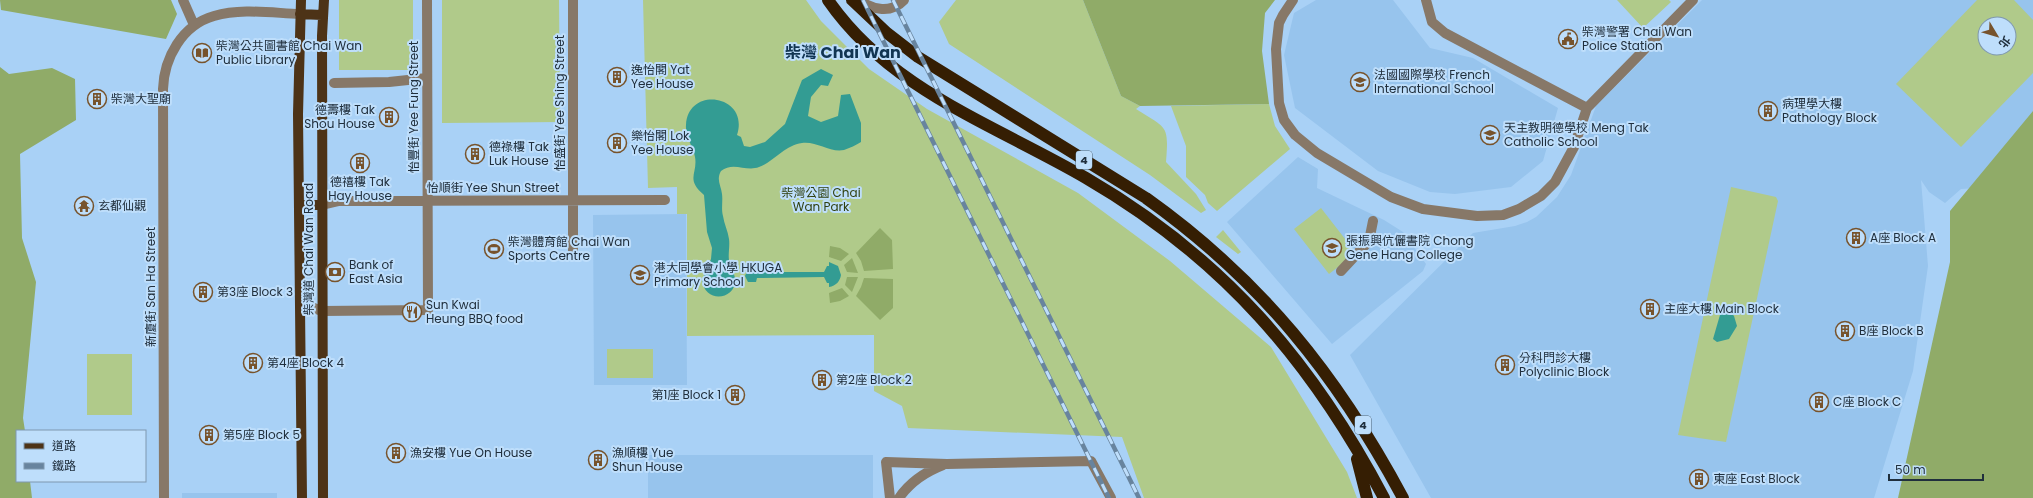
<svg xmlns="http://www.w3.org/2000/svg" width="2033" height="498" viewBox="0 0 2033 498" font-family="Poppins,'Noto Sans TC',sans-serif">
  <rect width="100%" height="100%" fill="#a9d1f6"/>
  <path fill="#97c4ed" fill-rule="evenodd" d="M1316,0h77l37,48 43,10 85,50 -15,53 -32,26 -56,7 -25,-2 -52,-21 -83,-63 -11,-53 10,-42z
    M1702,0h331v139l-56,49 -16,1 -16,14 -16,-11 -8,-12 7,86 -15,105 -39,127h-443l-81,-143 123,-122 42,-7 12,-4 9,-5 21,-20 14,-22 25,-69zM1985,24h24v24h-24z
    M1298,157l20,12 -1,19 67,32 19,12 23,32 -3,7 -91,73 -105,-122z
    M686,214l1,171h-93l-1,-170z
    M648,455h225v43h-225z
    M182,493h95v5h-95z"/>
  <path fill="#b0ca8a" fill-rule="evenodd" d="M339,0h74v70h-74z
    M442,0h117l1,122 -118,1z
    M643,0h163l15,21 48,48 58,40 151,84 92,68 101,86 76,125 10,26h-213l-22,-61 -214,-9 -6,-22 -28,-15v-56l-187,1v-122h-10v-27l-29,1z
    M956,0h127l38,96 19,10 -4,3c31,20 33,15 30,53l30,32 10,16 -5,3 -51,-38 -201,-131 -10,-22z
    M1617,0h52l2,2 -28,26z
    M1977,0h37l19,20v53l-72,74 -65,-63zM1985,24h24v24h-24z
    M1269,104l6,22 15,23 -73,62 -9,-8 -3,-8 -19,-18v-31l-15,-40z
    M1731,187l45,10 2,4 -52,241 -48,-7z
    M1321,208l35,45 -27,21 -35,-45z
    M1223,230l18,22 -3,2 -22,-17z
    M607,349h46v29h-46z
    M87,354h45v61h-45z"/>
  <path fill="#90ab68" d="M0,0h171l6,14 -11,25 -165,-29z
    M1083,0h192l-10,13 -3,38 7,53 -129,2 -19,-10z
    M0,67l9,7 43,-6 23,11 1,41 -56,34 2,84 14,44 -13,136 2,13h-8v50h13l2,17h-32z
    M2033,111v387h-135l52,-236v-51z
    M880,228l12,12 1,29 -29,2 -3,-10 -5,-8z
    M830,246l10,2 9,6 -8,7 -12,-4z
    M852,258l6,15 -11,-1 -3,-7z
    M847,277h11l-6,15 -7,-7z
    M864,278l29,1v29l-13,12 -24,-24 5,-9z
    M842,288l7,8 -9,5 -10,2 -1,-10z"/>
  <path fill="#339c93" d="M821,69l12,6 -5,11 -7,-1 -10,12 -3,19 13,6 17,-6 3,-21 9,-1 11,29v19c-5,3 -11,6 -17,8 -14,3 -27,-9 -42,-7 -17,2 -27,18 -43,24 -13,5 -26,-6 -38,4 -5,9 0,14 1,23 1,7 -1,15 1,22 1,8 5,15 6,23 1,7 -1,15 0,21 1,7 5,12 6,18 3,21 -30,27 -33,2l9,-21 1,-11 -5,-16 -3,-37c-19,-16 -6,-21 -9,-38 -2,-11 -10,-20 -9,-32 2,-40 64,-30 51,10l4,2 3,9 6,1 15,-5 20,-18 17,-44z
    M829,262l9,4 3,9c-1,6 -5,11 -12,12v-4h-2l-3,-6 -67,1 -1,4h-8l-3,-6 3,-7h8l1,3h67l3,-6h2z
    M1726,307l8,9 3,10 -8,13 -12,3 -4,-3 9,-31z"/>
  <g fill="none" stroke-linecap="round" stroke-linejoin="round">
    <path stroke="#877868" stroke-width="10" d="M183,0l11,25
      M573,0v254
      M859,0c14,10 32,14 45,0
      M1293,0l-10,15 -4,8 -3,26 3,54 5,17 11,15 22,18 74,44 32,12 54,7 26,-1 16,-6 22,-13 14,-14 19,-35 13,-39 106,-108
      M1426,0l6,22 13,11 142,75
      M334,83l55,-1 38,-4
      M322,205l17,-4 326,-1
      M1341,271l28,-30 4,-20
      M300,303l22,8 106,-1 -1,-310
      M164,498l-1,-409c1,-31 19,-64 51,-73 27,-8 58,-3 86,-2
      M890,498l-4,-36 61,2 144,-3 20,37
      M899,498c11,-16 26,-26 44,-33"/>
    <path stroke="#4d3317" stroke-width="10" d="M301,0l-3,114 4,384
      M300,14l22,1
      M299,205h23
      M323,498l-1,-462 2,-36"/>
    <path stroke="#351e03" stroke-width="12" d="M828,0c62,90 167,125 258,178 136,79 225,182 298,320
      M852,0l35,33 31,24 228,141c115,82 191,177 257,300
      M1357,459l10,39"/>
    <defs>
      <path id="rail" d="M863,0l246,498
        M893,0l246,498"/>
    </defs>
    <use href="#rail" stroke="#68849e" stroke-width="4.5"/>
    <use href="#rail" stroke="#bedefb" stroke-width="3" stroke-dasharray="9" stroke-linecap="butt"/>
  </g>
  <defs>
    <symbol id="civic-ring" viewBox="-11 -11 22 22"><circle r="9.5" fill="#bedefb" stroke="#77532c" stroke-width="1.5"/><path d="M-.6-6.5H3V-4.5H.6V-3L4-1V1h2V6H-6V1h2V-1L-.6-3ZM-1.2 2.5V6h2.4V2.5Z" fill="#77532c"/></symbol>
    <symbol id="library-ring" viewBox="-11 -11 22 22"><circle r="9.5" fill="#bedefb" stroke="#77532c" stroke-width="1.5"/><path d="M-6-4Q-3-5.5-.7-3.5V5Q-3 3-6 4ZM6-4Q3-5.5 .7-3.5V5Q3 3 6 4Z" fill="#77532c"/></symbol>
    <symbol id="building-ring" viewBox="-11 -11 22 22"><circle r="9.5" fill="#bedefb" stroke="#77532c" stroke-width="1.5"/><path d="M-4-6H4V6H1V3H-1V6H-4ZM-2.5-4.3h1.7v1.8h-1.7ZM.8-4.3h1.7v1.8H.8ZM-2.5-1h1.7V.8h-1.7ZM.8-1h1.7V.8H.8Z" fill="#77532c"/></symbol>
    <symbol id="school-ring" viewBox="-11 -11 22 22"><circle r="9.5" fill="#bedefb" stroke="#77532c" stroke-width="1.5"/><path d="M0-5L7-2L0 1L-7-2ZM-4 1L0 2.5L4 1V4Q0 6-4 4Z" fill="#77532c"/></symbol>
    <symbol id="temple-ring" viewBox="-11 -11 22 22"><circle r="9.5" fill="#bedefb" stroke="#77532c" stroke-width="1.5"/><path d="M0-6L5-2H3V0L6.5 2.5H4V6H1.5V3h-3V6H-4V2.5H-6.5L-3 0V-2H-5Z" fill="#77532c"/></symbol>
    <symbol id="stadium-ring" viewBox="-11 -11 22 22"><circle r="9.5" fill="#bedefb" stroke="#77532c" stroke-width="1.5"/><path d="M0-5a6.5 5 0 1 0 0 10a6.5 5 0 1 0 0-10ZM-3.5-1.8h7v3.6h-7Z" fill="#77532c"/></symbol>
    <symbol id="bank-ring" viewBox="-11 -11 22 22"><circle r="9.5" fill="#bedefb" stroke="#77532c" stroke-width="1.5"/><path d="M-6-4H6V4H-6ZM0-2.3a2.3 2.3 0 1 0 0 4.6a2.3 2.3 0 1 0 0-4.6Z" fill="#77532c"/></symbol>
    <symbol id="restaurant-ring" viewBox="-11 -11 22 22"><circle r="9.5" fill="#bedefb" stroke="#77532c" stroke-width="1.5"/><path d="M-5-6h1v4h1v-4h1v4h1v-4h1v5L-1.5 .5V6h-2V.5L-5-1ZM5-6V6H3V1.5H1.5Q1.5-4 5-6Z" fill="#77532c"/></symbol>
  </defs>
  <g fill-rule="evenodd">
    <use href="#civic-ring" x="1557" y="28" width="22" height="22"/>
    <use href="#library-ring" x="191" y="42" width="22" height="22"/>
    <use href="#building-ring" x="606" y="66" width="22" height="22"/>
    <use href="#school-ring" x="1349" y="71" width="22" height="22"/>
    <use href="#building-ring" x="86" y="88" width="22" height="22"/>
    <use href="#building-ring" x="1757" y="100" width="22" height="22"/>
    <use href="#building-ring" x="378" y="106" width="22" height="22"/>
    <use href="#school-ring" x="1479" y="124" width="22" height="22"/>
    <use href="#building-ring" x="606" y="132" width="22" height="22"/>
    <use href="#building-ring" x="464" y="143" width="22" height="22"/>
    <use href="#building-ring" x="349" y="152" width="22" height="22"/>
    <use href="#temple-ring" x="73" y="195" width="22" height="22"/>
    <use href="#building-ring" x="1845" y="227" width="22" height="22"/>
    <use href="#school-ring" x="1321" y="237" width="22" height="22"/>
    <use href="#stadium-ring" x="483" y="238" width="22" height="22"/>
    <use href="#bank-ring" x="324" y="261" width="22" height="22"/>
    <use href="#school-ring" x="629" y="264" width="22" height="22"/>
    <use href="#building-ring" x="192" y="281" width="22" height="22"/>
    <use href="#building-ring" x="1639" y="298" width="22" height="22"/>
    <use href="#restaurant-ring" x="401" y="301" width="22" height="22"/>
    <use href="#building-ring" x="1834" y="320" width="22" height="22"/>
    <use href="#building-ring" x="242" y="352" width="22" height="22"/>
    <use href="#building-ring" x="1494" y="354" width="22" height="22"/>
    <use href="#building-ring" x="811" y="369" width="22" height="22"/>
    <use href="#building-ring" x="724" y="384" width="22" height="22"/>
    <use href="#building-ring" x="1808" y="391" width="22" height="22"/>
    <use href="#building-ring" x="198" y="424" width="22" height="22"/>
    <use href="#building-ring" x="385" y="442" width="22" height="22"/>
    <use href="#building-ring" x="587" y="449" width="22" height="22"/>
    <use href="#building-ring" x="1688" y="468" width="22" height="22"/>
  </g>
  <g text-anchor="middle" stroke-width="4" stroke-linejoin="round" paint-order="stroke">
    <g fill="#bedefb" stroke="#4f6476" stroke-width="1">
      <rect x="1076" y="151" width="16" height="18" rx="3"/>
      <rect x="1355" y="416" width="16" height="18" rx="3"/>
    </g>
    <g font-size="11" font-weight="bold" fill="#202f3d">
      <text x="1084" y="164">4</text>
      <text x="1363" y="429">4</text>
    </g>
    <g font-size="12" fill="#202f3d" stroke="#bedefb" text-anchor="start">
      <text x="1582" y="36">柴灣警署 Chai Wan<tspan x="1582" dy="14">Police Station</tspan></text>
      <text x="216" y="50">柴灣公共圖書館 Chai Wan<tspan x="216" dy="14">Public Library</tspan></text>
      <text x="631" y="74">逸怡閣 Yat<tspan x="631" dy="14">Yee House</tspan></text>
      <text x="1374" y="79">法國國際學校 French<tspan x="1374" dy="14">International School</tspan></text>
      <text x="111" y="103">柴灣大聖廟</text>
      <text x="1782" y="108">病理學大樓<tspan x="1782" dy="14">Pathology Block</tspan></text>
      <text x="375" y="114" text-anchor="end">德壽樓 Tak<tspan x="375" dy="14">Shou House</tspan></text>
      <text x="1504" y="132">天主教明德學校 Meng Tak<tspan x="1504" dy="14">Catholic School</tspan></text>
      <text x="631" y="140">樂怡閣 Lok<tspan x="631" dy="14">Yee House</tspan></text>
      <text x="489" y="151">德祿樓 Tak<tspan x="489" dy="14">Luk House</tspan></text>
      <text x="360" y="186" text-anchor="middle">德禧樓 Tak<tspan x="360" dy="14">Hay House</tspan></text>
      <text x="98" y="210">玄都仙觀</text>
      <text x="1870" y="242">A座 Block A</text>
      <text x="1346" y="245">張振興伉儷書院 Chong<tspan x="1346" dy="14">Gene Hang College</tspan></text>
      <text x="508" y="246">柴灣體育館 Chai Wan<tspan x="508" dy="14">Sports Centre</tspan></text>
      <text x="349" y="269">Bank of<tspan x="349" dy="14">East Asia</tspan></text>
      <text x="654" y="272">港大同學會小學 HKUGA<tspan x="654" dy="14">Primary School</tspan></text>
      <text x="217" y="296">第3座 Block 3</text>
      <text x="426" y="309">Sun Kwai<tspan x="426" dy="14">Heung BBQ food</tspan></text>
      <text x="1664" y="313">主座大樓 Main Block</text>
      <text x="1859" y="335">B座 Block B</text>
      <text x="1519" y="362">分科門診大樓<tspan x="1519" dy="14">Polyclinic Block</tspan></text>
      <text x="267" y="367">第4座 Block 4</text>
      <text x="836" y="384">第2座 Block 2</text>
      <text x="721" y="399" text-anchor="end">第1座 Block 1</text>
      <text x="1833" y="406">C座 Block C</text>
      <text x="223" y="439">第5座 Block 5</text>
      <text x="410" y="457">漁安樓 Yue On House</text>
      <text x="612" y="457">漁順樓 Yue<tspan x="612" dy="14">Shun House</tspan></text>
      <text x="1713" y="483">東座 East Block</text>
    </g>
    <g font-size="12" fill="#202f3d" stroke="#bedefb">
      <text transform="translate(560 103) rotate(-90)" y="4">怡盛街 Yee Shing Street</text>
      <text transform="translate(414 107) rotate(-90)" y="4">怡豐街 Yee Fung Street</text>
      <text x="493" y="192">怡順街 Yee Shun Street</text>
      <text transform="translate(309 249) rotate(-90)" y="4">柴灣道 Chai Wan Road</text>
      <text transform="translate(151 287) rotate(-90)" y="4">新廈街 San Ha Street</text>
    </g>
    <g font-size="12" fill="#30400f" stroke="#bedefb">
      <text x="821" y="197">柴灣公園 Chai<tspan x="821" dy="14">Wan Park</tspan></text>
    </g>
    <g font-size="16" font-weight="bold" fill="#113552" stroke="#bedefb">
      <text x="843" y="58">柴灣 Chai Wan</text>
    </g>
  </g>
  <rect x="16" y="430" width="130" height="52" fill="#bedefb" stroke="#7f98af"/>
  <rect x="24" y="443" width="20" height="6" fill="#4d3317" stroke="#7f98af"/>
  <text x="52" y="450" font-size="12" fill="#202f3d">道路</text>
  <rect x="24" y="463" width="20" height="6" fill="#68849e" stroke="#7f98af"/>
  <text x="52" y="470" font-size="12" fill="#202f3d">鐵路</text>
  <g transform="translate(1997 36) rotate(128)"><circle r="19" fill="#bedefb" stroke="#7f98af"/>
  <path d="M0-3L7 15L0 10L-7 15Z" fill="#77532c"/>
  <text y="-6" font-size="11" font-weight="bold" text-anchor="middle" fill="#202f3d">北</text>
  </g>
  <path d="M1889 474v6h94v-6" fill="none" stroke="#202f3d" stroke-width="2"/>
  <text x="1895" y="474" font-size="12" fill="#202f3d" stroke="#bedefb" stroke-width="3" paint-order="stroke">50 m</text>
</svg>
